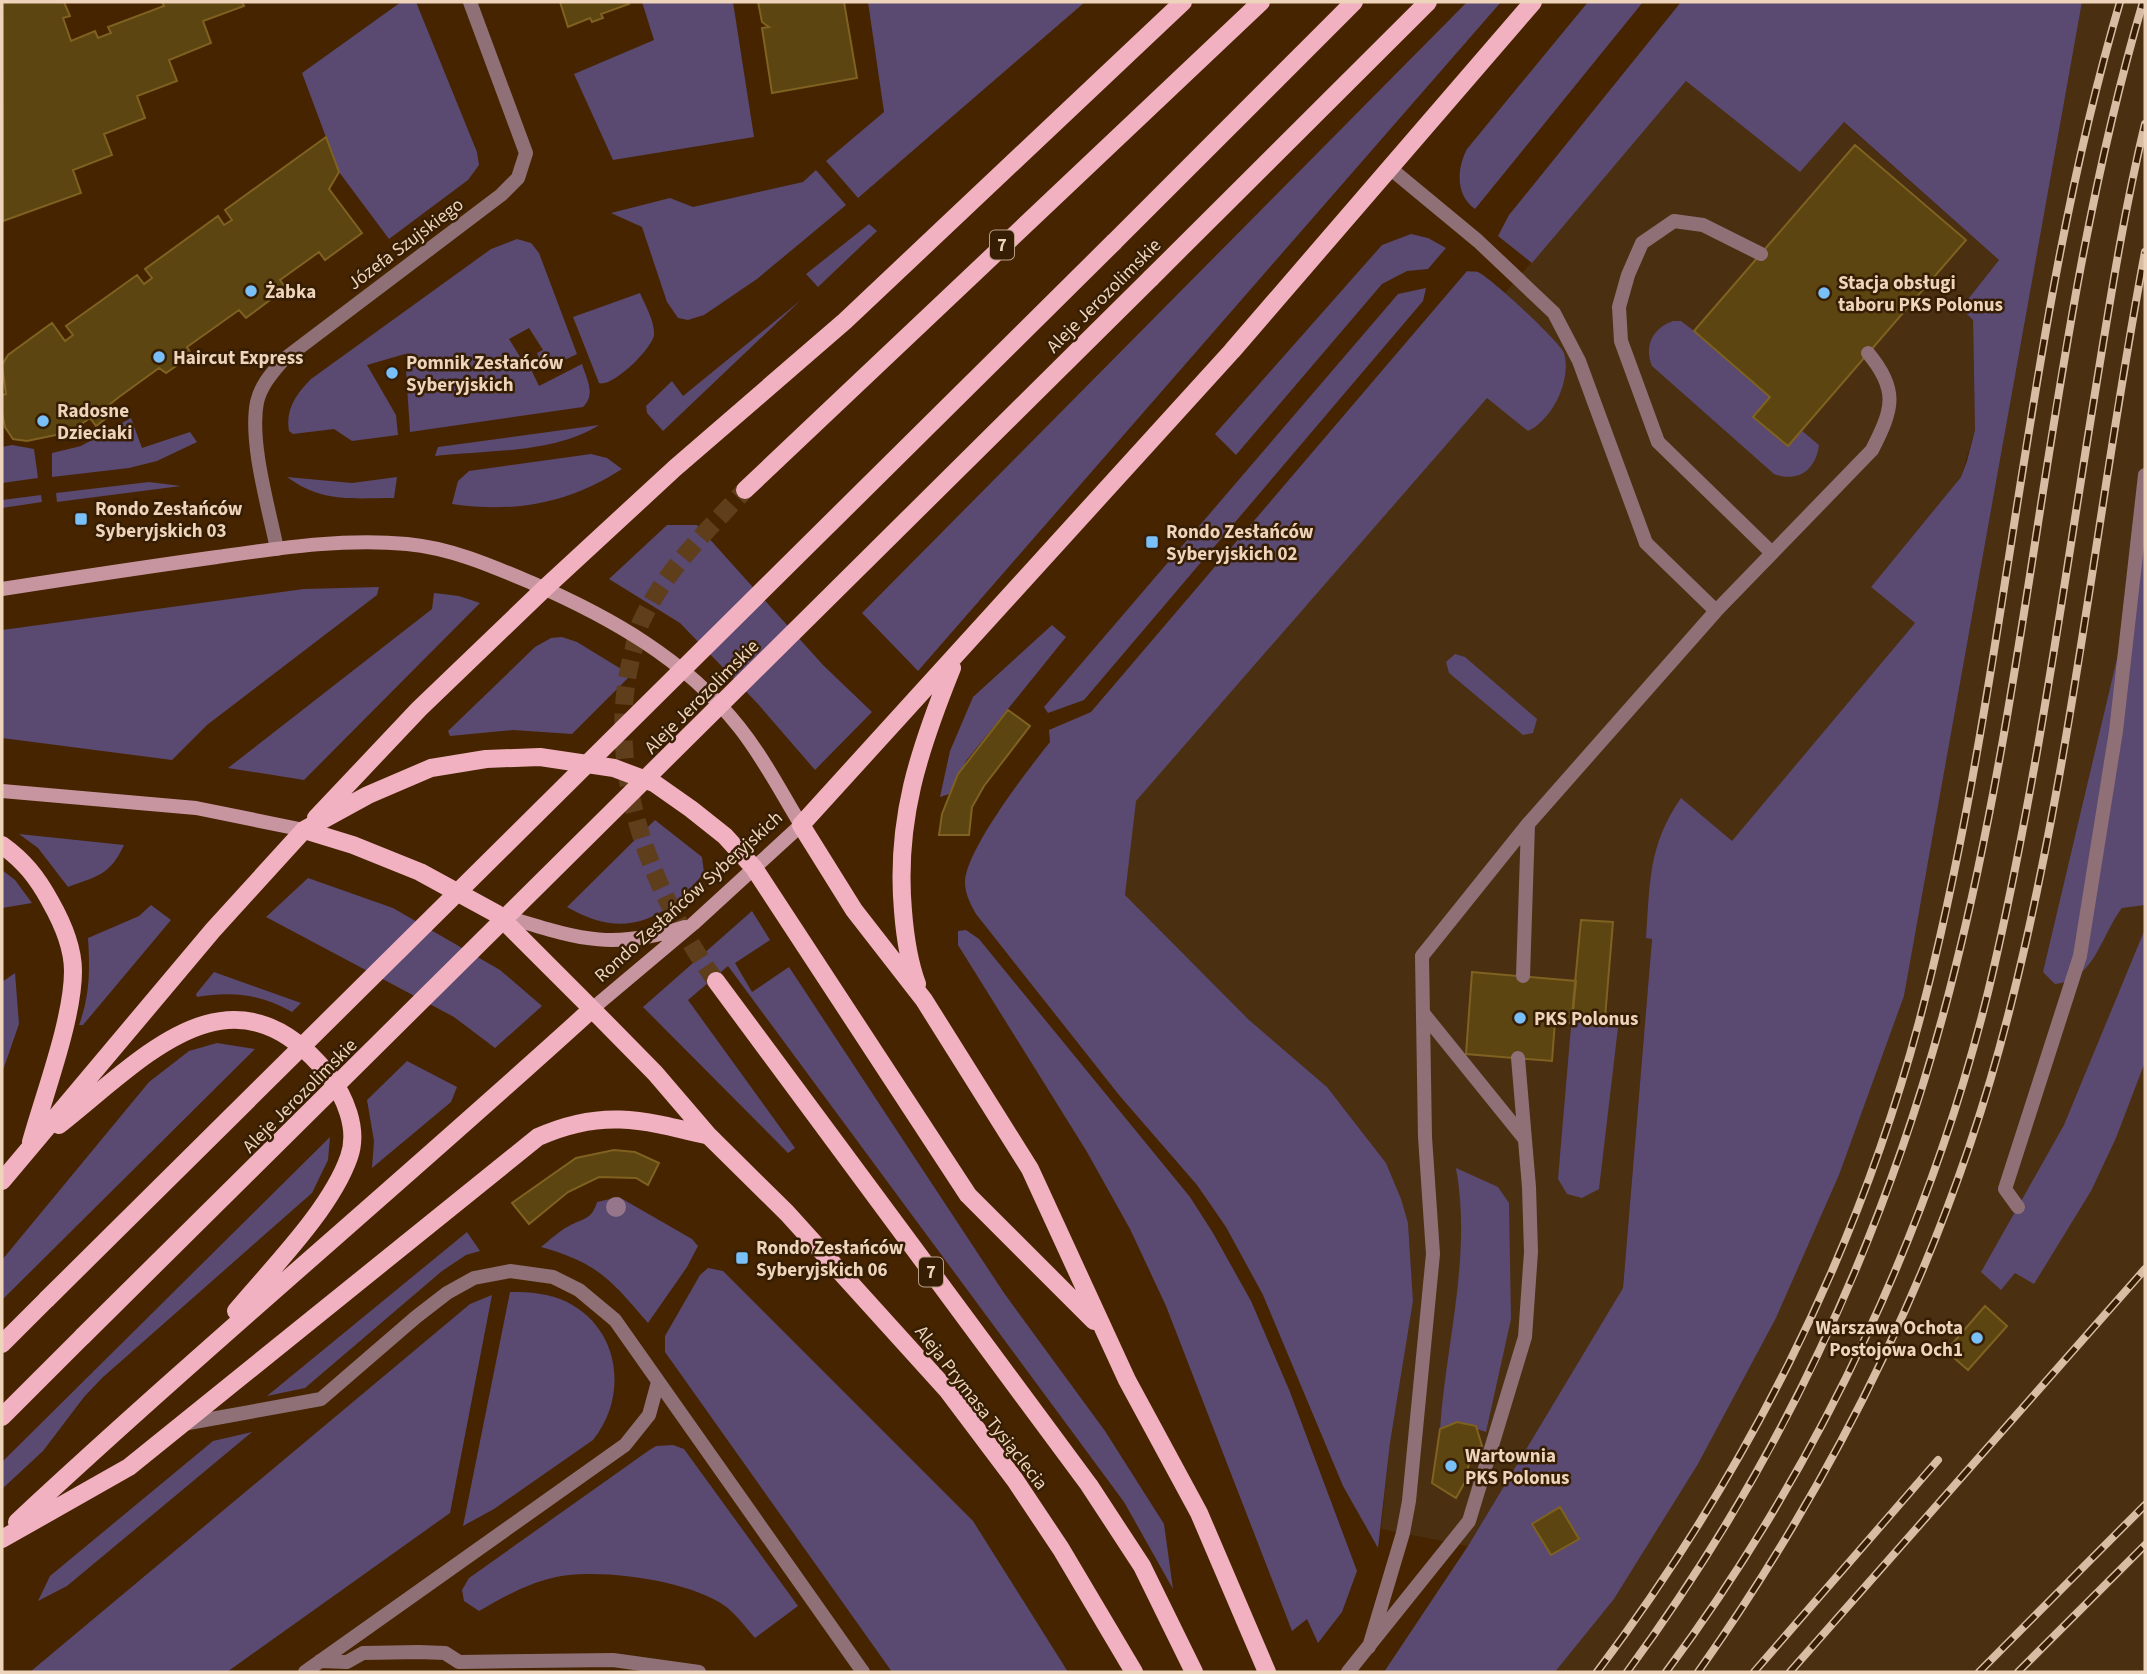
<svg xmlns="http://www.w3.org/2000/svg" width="2147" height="1674" viewBox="0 0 2147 1674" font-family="'Source Sans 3',sans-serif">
  <rect width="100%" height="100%" fill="#462400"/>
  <path fill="#4b2f11" d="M2082,2h63v1670h-590l59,-73 84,-135 78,-146 63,-143 65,-179z
    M1686,81l114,90 43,-49 156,138 -38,48 12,12 2,110 -14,47 -90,110 44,36 -263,315 -29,350 -155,258 -87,-17 9,-86 23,-142 -5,-78 -22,-60 -59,-76 -79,-68 -123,-124 -8,-91 388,-511z"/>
  <path fill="#5a4970" d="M401,2h15l61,150 2,13 -11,15 -79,59 -50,-67 -37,-99z
    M642,2h91l21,135 -141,23 -39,-86 80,-34z
    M868,2h217l-227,196 -32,-37 58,-49z
    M1467,2h34l-583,669 -56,-58z
    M1588,2h55l-168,207c-20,-14 -18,-41 -8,-60z
    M1681,2h401l-178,994 -65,179 -63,143 -78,146 -84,135 -59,73h-171l84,-126 155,-258 29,-349 -6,-1c4,-55 2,-93 35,-140l51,43 183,-218 -44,-36 90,-110 6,-16 8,-31 -2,-110 -12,-12 38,-48 -155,-138 -44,50 -114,-91 -154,182 -34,-27 11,-21z
    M816,170l30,35 -89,74 -53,36 -16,5 -10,-2 -11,-16 -25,-75 -31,-14 59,-15 23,9 110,-25z
    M869,224l8,7 -59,56 -12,-13z
    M1411,234l17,4 18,10 -18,21 -21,2 -25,13 -146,171 -21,-21 167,-189z
    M517,239l14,4 8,10 38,101 -33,16 -7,-17 6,-3 -14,-22 -20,11 13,21 4,-1 13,27 43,-22c5,16 14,30 1,43l-173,25 -5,-78 -38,11 29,50 2,20 -46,6 -18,-12 -41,5 -4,-3c-4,-22 8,-38 22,-52l180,-130z
    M1467,271c4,1 8,0 11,1 12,5 82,70 86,81 8,27 -12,67 -36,78l-41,-33 -351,403 -11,94 123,124 79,68 59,76 15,36 7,24 5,78 -23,142 -12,105 -35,-62 -80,-191 -37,-68 -29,-42 -78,-90 -143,-181c-5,-9 -11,-20 -11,-31 -1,-31 64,-115 85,-141l-1,-12 42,-18z
    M1426,288l-3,13 -339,399 -36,13 -4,-6 354,-413z
    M640,293c5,12 15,29 14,42 -2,14 -42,53 -55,48l-26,-66z
    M801,300l-138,131 -16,-18 -1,-7 26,-25 11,15z
    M1673,321h8l13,10 76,66 -17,20 34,29 14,-16 18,15c-3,25 -21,38 -45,29l-122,-108c-8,-19 0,-38 21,-45z
    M131,418l11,30 48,-16 7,10 -40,19 -28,7 -77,9v-24l29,-7z
    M599,425c-46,29 -112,25 -164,31l3,-9z
    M12,445l22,4 4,29 -36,5v-36z
    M591,454l16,4 15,11c-54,35 -108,44 -170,35l6,-23 11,-10z
    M287,477l65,6 45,-6 -3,21c-42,0 -72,5 -107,-21z
    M149,482l32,4 -124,16 -1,-9z
    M41,495l1,7 -40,6v-8z
    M667,525h30l126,140 49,47 -57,58 -57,-66 -78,-81 -71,-44z
    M2145,540v365l-23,3c-21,27 -27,72 -67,76l-12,-12z
    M379,587l-2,8 -170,130 -35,35 -170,-22v-108l302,-41z
    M434,593l25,3 21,7 -176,177 -76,-12 204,-159z
    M1052,625l14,12 -100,124 -17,33 -9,3 10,-46 23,-54z
    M562,637l15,5 54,33 -59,59 -59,-4 -63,6 -2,-5 87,-84 16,-9z
    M1455,654l10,3 72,62 -4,14 -10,2 -74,-62 -3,-11z
    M655,820l47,37 2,16c-40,47 -79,68 -137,34z
    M19,834l105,11c-14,30 -26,31 -56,42l-30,-39z
    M2,870l13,10 17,23 -30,5z
    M308,878l85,30 107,62 42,36 -47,42 -41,-31 -188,-100z
    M151,905l20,15 -88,105h-4c11,-30 11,-55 9,-87l51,-22z
    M752,911l18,29 -35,23 17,29 37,-25 215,326 101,138 59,93 9,65 -49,-87 -396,-536 -40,34 107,148 -7,5 -145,-146z
    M2145,929v133l-29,76 -25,53 -57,93 -19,-11 -14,17 -20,-18 83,-147z
    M966,930l13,9 211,258 23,36 38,68 39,91 67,179 -15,41 -24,31 -11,-24 -15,12 -126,-325 -36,-77 -43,-77 -129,-207v-14z
    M214,972l87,31 -9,9c-31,-18 -60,-21 -95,-15l-1,-3z
    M15,973l4,51 -17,49v-91z
    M1572,1015l47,4 -20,170 -17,9 -15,-4 -9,-15z
    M217,1043l38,6 -253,251v-40l147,-178 40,-31z
    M407,1061l50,26 -6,15 -79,66 2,-27 -7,-41z
    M330,1137l-2,23 -16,33 -210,185 -18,19 -41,54 -41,38v-27z
    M1456,1168l42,19 11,16 2,116 -25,113 -29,-10 -17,7c6,-87 32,-173 16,-261z
    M619,1197l73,42 6,7 -11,21 -39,56c-37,-43 -50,-60 -107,-76 9,-7 18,-16 28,-21 14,-8 23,-6 28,-24z
    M467,1232l13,19 -14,4 -24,16 -137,117 -38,8z
    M708,1268l15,3 250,250 95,151h-176l-227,-320v-16l35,-61z
    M510,1292c20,0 39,1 57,10 54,27 61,95 26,138l-99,69 -31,17z
    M492,1295l-42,218 -223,159h-197l440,-368z
    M252,1432l-185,154 -29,15 12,-25 163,-135z
    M673,1445l11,4 114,157 -43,32c-9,-10 -19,-24 -30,-32 -36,-26 -130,-39 -173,-28 -26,6 -50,20 -73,33l-15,-10 -2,-11 7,-12 179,-127 8,-5z"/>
  <path fill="#5c4511" stroke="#7f6221" stroke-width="2" d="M2,2h62l6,14 -7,2 8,23 24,-10 3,7 13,-5 -3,-6 56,-21 -2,-4h80l2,4 -41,15 8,22 -42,17 8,21 -40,15 8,22 -41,16 8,21 -39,15 8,23 -78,28z
    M560,2h68l1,2 -28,10 2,4 -11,4 -2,-4 -22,9z
    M758,2h86l13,76 -85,15 -10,-65 7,-1 -7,-5z
    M326,137l13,35 -10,17 33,44 -37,27 -6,-8 -39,28 6,8 -40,30 -7,-8 -52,37 5,8 -26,18 -7,-5 -40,29 -10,8 5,7 -18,14 -6,-8 -20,14 -43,9 -14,-2 -8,-12 -3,-14v-18l4,-1 -4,-29 6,-10 44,-32 13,18 8,-6 -7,-9 71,-51 7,9 8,-6 -7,-9 73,-53 6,9 8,-5 -7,-10z
    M1855,145l111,95 -178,206 -35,-29 17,-20 -76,-66z
    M1008,710l22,16 -46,60 -12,21 -3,28h-30l3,-21 16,-40z
    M1581,920l32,2 -8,96 -33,-3z
    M1472,972l104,9 -4,42 -17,-2 -3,40 -86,-7z
    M614,1150l21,2 24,11 -11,22 -12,-7 -37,-1 -31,15 -39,32 -17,-21 64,-45z
    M1985,1306l22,20 -39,44 -22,-19z
    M1457,1422l19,4 6,20 -10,3 -7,33 -9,16 -24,-15 8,-54z
    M1560,1507l19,32 -28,16 -19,-31z"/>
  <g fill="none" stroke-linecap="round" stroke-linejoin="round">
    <path stroke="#5f3e1c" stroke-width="18" stroke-dasharray="18 9" stroke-linecap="butt" d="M716,981c-67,-92 -115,-218 -82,-333 2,-10 4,-21 9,-30 24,-50 65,-88 102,-128"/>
    <path stroke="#8f7077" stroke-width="14" d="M1391,169l87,72 76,72 25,48 67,182 70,68
      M1761,254l-58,-29 -29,-4 -32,22 -14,32 -9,32 2,34 37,101 113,110
      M1523,976l5,-152 188,-213 156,-161c21,-41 27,-60 -4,-97
      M1423,1013l101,125
      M2018,1207l-13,-18 75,-233 36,-225 29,-256
      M183,1424l138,-25 95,-82 31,-24 27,-15 36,-7 43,6 26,13 36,30 248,352
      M1369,1647l34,-114 6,-32 24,-247 -8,-117 -3,-181 106,-132
      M320,1661l27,1 16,-9 56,-1 26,1 14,9 154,-2 86,12
      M305,1672l320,-227 24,-30 9,-33
      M1348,1672l121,-151 56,-184 6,-85 -2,-65 -11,-129"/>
    <path stroke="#8f7077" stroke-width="14" d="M277,549c-8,-40 -28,-107 -20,-147 4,-17 15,-29 26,-42l218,-165 17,-17 8,-25 -56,-151"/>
    <path stroke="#c695a0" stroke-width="14" d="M2,589c71,-11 143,-22 215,-32 63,-9 126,-19 190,-13 44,4 85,22 125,39 78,34 153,76 207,144 24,30 42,65 62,98l-108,99 -101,85
      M2,791l194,17 108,22
      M500,915c74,22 108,37 185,12"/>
    <path stroke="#f1b1c0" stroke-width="18" d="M1114,242l240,-240
      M1151,278l277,-276
      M745,490l516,-488
      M316,818l103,-109 126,-121 130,-120 170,-147 338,-319
      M304,830l49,15 67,27 77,42 95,95 63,64 54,63 78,77 161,178 67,89 46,69 73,123
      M2,845c22,16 35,32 48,56 12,21 23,46 23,70 0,48 -29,124 -42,171
      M716,981l373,504 53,81 52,106
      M917,984c-9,-24 -12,-48 -14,-73 -8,-91 16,-161 49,-243
      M59,1125c84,-66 172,-169 268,-52 18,23 32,56 22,84 -18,52 -77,111 -113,154
      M2,1181l211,-251 91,-100 64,-35 63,-27 55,-9 54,-2 74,11 40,15 37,26 34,27 29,32 214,327 126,126
      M2,1344l45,-45
      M2,1417l81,-81
      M17,1522c188,-175 385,-340 575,-513
      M2,1539l127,-72 409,-330c65,-29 106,-17 171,-1
      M1267,1672l-68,-159 -72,-133 -97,-211 -106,-169 -70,-90 -53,-85 431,-474 301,-349"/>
    <defs>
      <path id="rail" d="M1597,1672c146,-194 259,-414 322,-650 89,-335 103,-687 201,-1020
        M1627,1672c157,-213 264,-445 328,-703 80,-319 95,-651 188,-967
        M1666,1672c154,-207 270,-453 328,-705 43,-187 69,-378 100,-568 15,-91 29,-184 51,-275
        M1698,1672c141,-199 251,-423 311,-660 64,-250 88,-507 136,-760
        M1754,1672l184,-212
        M1790,1672l355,-403
        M1979,1672l166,-167
        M2018,1672l127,-127"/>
    </defs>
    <use href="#rail" stroke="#d8bca3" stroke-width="8"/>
    <use href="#rail" stroke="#361e04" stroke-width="5" stroke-dasharray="16" stroke-linecap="butt"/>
    <path stroke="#f1b1c0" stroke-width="18" d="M47,1299l1067,-1057
      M83,1336l1068,-1058"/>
  </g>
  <circle fill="#95768b" cx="616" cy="1207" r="10"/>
  <g fill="#79bff8" stroke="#361e04" stroke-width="2.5">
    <circle cx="251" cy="291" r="7"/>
    <circle cx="1824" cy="293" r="7"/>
    <circle cx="159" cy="357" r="7"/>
    <circle cx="392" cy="373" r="7"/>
    <circle cx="43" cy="421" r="7"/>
    <rect x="74" y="512" width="14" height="14" rx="3.5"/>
    <rect x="1145" y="535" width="14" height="14" rx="3.5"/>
    <circle cx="1520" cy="1018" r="7"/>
    <rect x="735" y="1251" width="14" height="14" rx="3.5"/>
    <circle cx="1977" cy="1338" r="7"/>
    <circle cx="1451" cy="1466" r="7"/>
  </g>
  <g text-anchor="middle" stroke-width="5" stroke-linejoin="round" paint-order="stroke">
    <g fill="#361e04" stroke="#b89d85" stroke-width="2">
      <rect x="990" y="230.5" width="24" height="29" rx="5"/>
      <rect x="919" y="1257.5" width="24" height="29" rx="5"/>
    </g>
    <g font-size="18" font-weight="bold" fill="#efd4bc">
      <text x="1002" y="251">7</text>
      <text x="931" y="1278">7</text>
    </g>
    <g font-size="19" fill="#efd4bc" stroke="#361e04">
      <text transform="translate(405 243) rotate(-37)" y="7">Józefa Szujskiego</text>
      <text transform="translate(1103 295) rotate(-45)" y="7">Aleje Jerozolimskie</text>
      <text transform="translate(701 696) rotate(-45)" y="7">Aleje Jerozolimskie</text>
      <text transform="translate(688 896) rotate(-42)" y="7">Rondo Zesłańców Syberyjskich</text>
      <text transform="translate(299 1095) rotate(-45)" y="7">Aleje Jerozolimskie</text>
      <text transform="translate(982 1407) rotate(52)" y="7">Aleja Prymasa Tysiąclecia</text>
    </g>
    <g font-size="19" font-weight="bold" fill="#efd4bc" stroke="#361e04" text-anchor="start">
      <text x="1838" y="289">Stacja obsługi<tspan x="1838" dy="22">taboru PKS Polonus</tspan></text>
      <text x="265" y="298">Żabka</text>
      <text x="173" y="364">Haircut Express</text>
      <text x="406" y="369">Pomnik Zesłańców<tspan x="406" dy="22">Syberyjskich</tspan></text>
      <text x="57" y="417">Radosne<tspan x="57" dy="22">Dzieciaki</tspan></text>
      <text x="95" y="515">Rondo Zesłańców<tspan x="95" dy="22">Syberyjskich 03</tspan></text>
      <text x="1166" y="538">Rondo Zesłańców<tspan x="1166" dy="22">Syberyjskich 02</tspan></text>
      <text x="1534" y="1025">PKS Polonus</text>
      <text x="756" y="1254">Rondo Zesłańców<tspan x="756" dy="22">Syberyjskich 06</tspan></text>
      <text x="1963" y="1334" text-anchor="end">Warszawa Ochota<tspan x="1963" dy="22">Postojowa Och1</tspan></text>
      <text x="1465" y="1462">Wartownia<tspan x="1465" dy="22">PKS Polonus</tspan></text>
    </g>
  </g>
  <rect width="2147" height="1674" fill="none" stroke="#efd4bc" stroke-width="7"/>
</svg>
